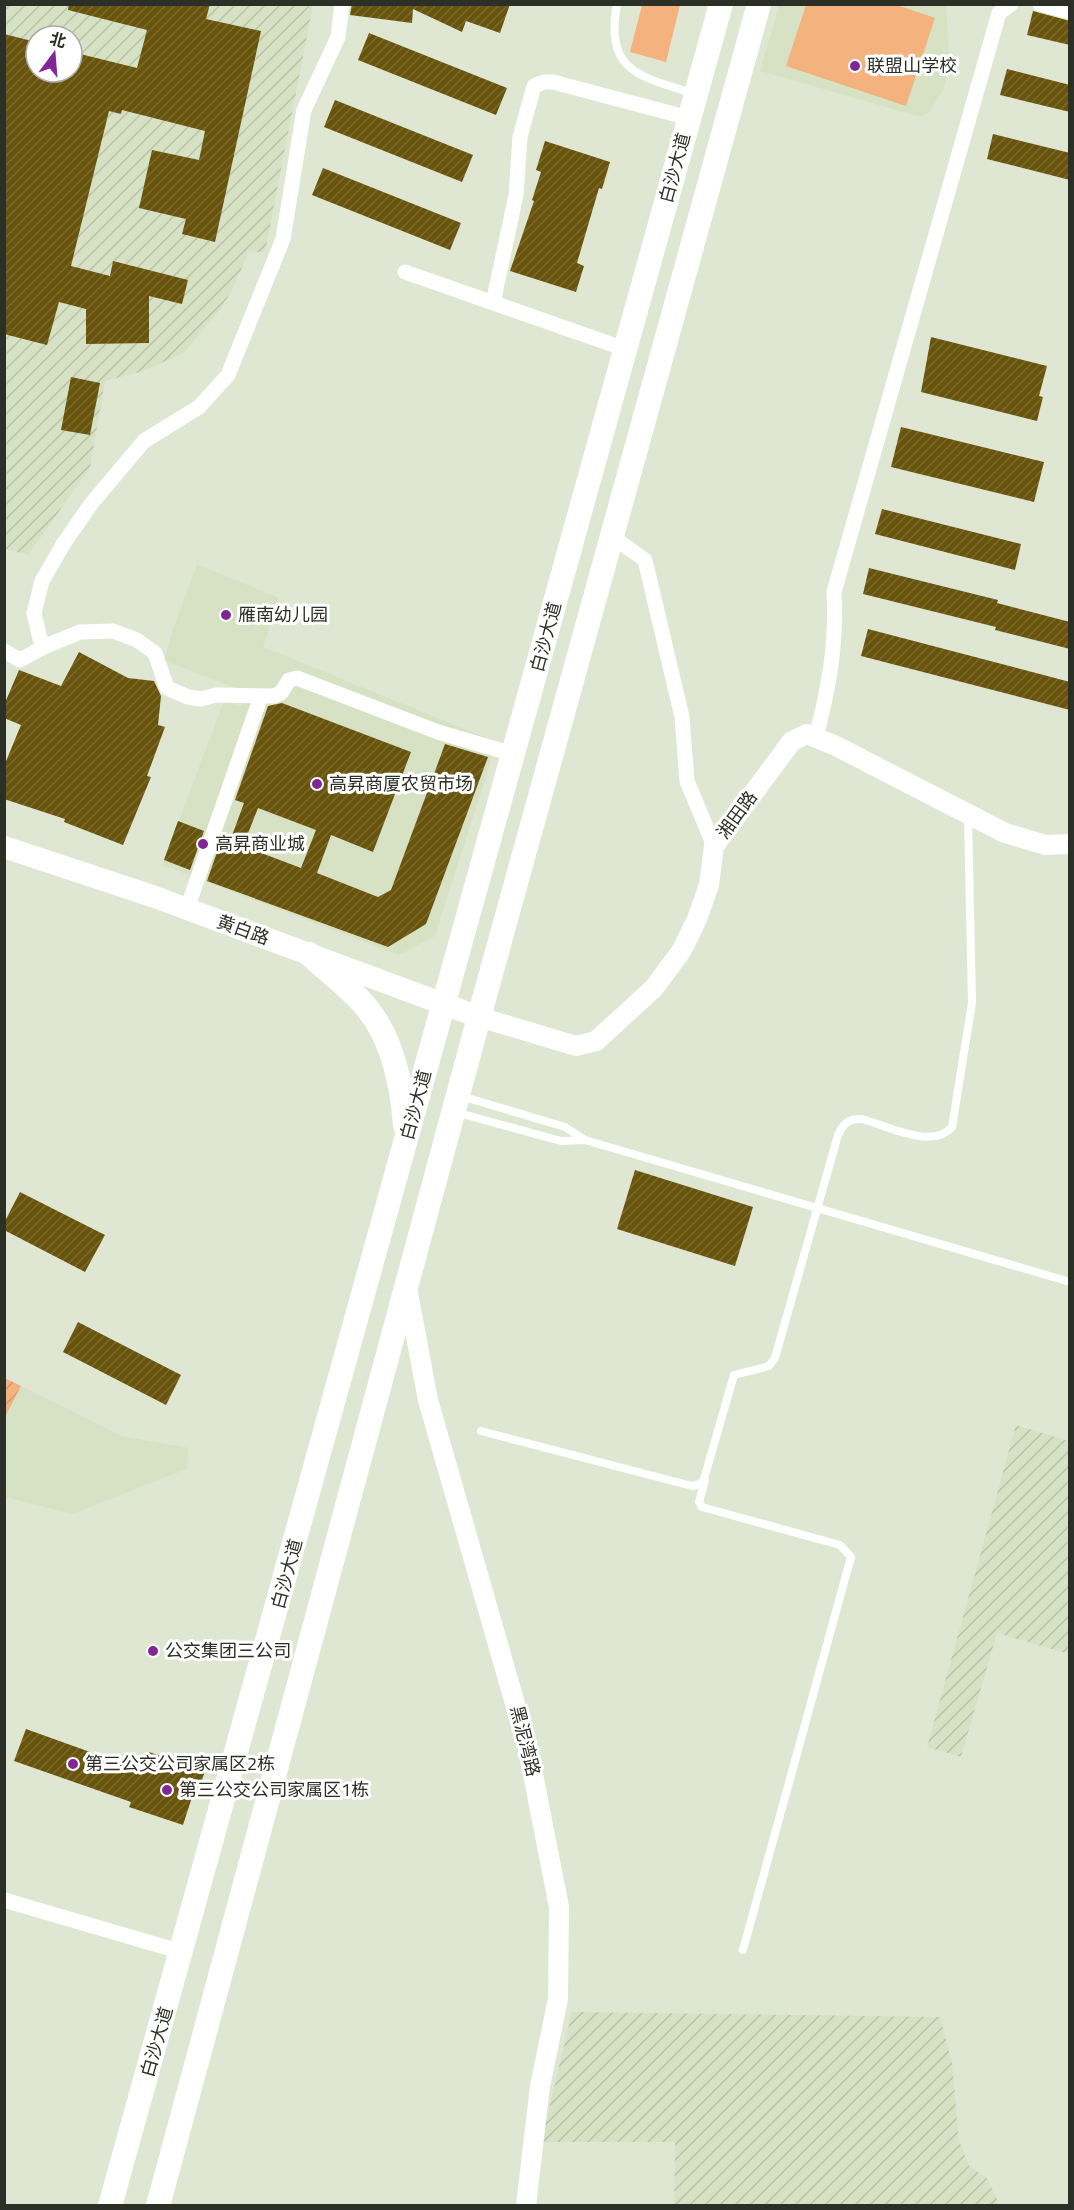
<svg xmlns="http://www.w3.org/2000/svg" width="1074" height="2210" viewBox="0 0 1074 2210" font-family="'Titillium Web','Noto Sans SC',sans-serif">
  <defs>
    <pattern id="industrial-furrows" width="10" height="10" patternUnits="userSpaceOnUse" patternTransform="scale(1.5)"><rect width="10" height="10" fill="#d7e2c4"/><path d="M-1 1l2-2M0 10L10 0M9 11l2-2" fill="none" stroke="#b9c2a8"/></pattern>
    <pattern id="garden-furrows" width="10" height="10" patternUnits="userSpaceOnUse" patternTransform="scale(1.5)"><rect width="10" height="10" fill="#f4b27f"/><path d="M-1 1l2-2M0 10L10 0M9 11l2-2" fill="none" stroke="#d1996e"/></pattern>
    <pattern id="building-hatch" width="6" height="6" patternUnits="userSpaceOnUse" patternTransform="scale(1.5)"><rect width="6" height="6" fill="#68540c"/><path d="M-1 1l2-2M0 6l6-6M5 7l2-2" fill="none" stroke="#7a6a30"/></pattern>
  </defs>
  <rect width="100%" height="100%" fill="#dfe7d2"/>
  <path fill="#d7e2c4" d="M779,5h167l4,56 -6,28 -15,23 -8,5 -161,-46z
    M197,564l82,34 -16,49 234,95 -62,194 -36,19 -237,-90 62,-164 17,5 6,-14 -83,-31 8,-29z
    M21,1386l101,50 67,12 -2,21 -115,45 -67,-17 -1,-80z"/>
  <path fill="url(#industrial-furrows)" fill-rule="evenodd" d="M5,5h308l-48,247h-17l-13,33 -13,22 -38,46 -44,19 -35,9 -15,87 -62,87 -23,-6zM36,36h36v36h-36z
    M1016,1425l53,16v213l-72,-21 -36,124 -34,-10z
    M572,2012l368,5 12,46 7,78 10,25 17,11 14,28h-326l1,-63h-134z"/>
  <path fill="#f4b27f" d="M642,5h38l-14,57 -36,-10z
    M806,5h91l38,13 -29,88 -120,-40z"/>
  <path fill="url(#garden-furrows)" d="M5,1378l16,8 -16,31z"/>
  <path fill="url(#building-hatch)" fill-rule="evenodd" d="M69,4h141l-4,15 55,12 -46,211 -33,-8 4,-15 -47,-11 13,-58 47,10 6,-29 -83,-21 -1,4 -12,-3 -38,155 39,10 3,-15 75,19 -6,24 -33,-8v47l-63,1v-35l-27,-7 -12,43 -43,-11v-300l32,8v30h36v-20l65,16 10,-38 -79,-20z
    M352,4h158l-10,29 -34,-12 -4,11 -49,-23 -1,14 -62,-8z
    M1033,11l37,10v24l-43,-10z
    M369,33l138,55 -11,27 -138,-55z
    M1007,69l63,16v27l-70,-17z
    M335,100l138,55 -11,27 -138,-55z
    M993,134l77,19v27l-83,-21z
    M545,141l65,21 -8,27 -3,-1 -22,75 7,3 -8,26 -66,-21 24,-70 -2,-1 9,-28 -5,-2z
    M323,168l138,55 -11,27 -138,-55z
    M931,337l116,29 -8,30 4,1 -6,24 -116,-29z
    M71,377l29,6 -10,52 -29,-5z
    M901,427l143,35 -10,40 -143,-35z
    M882,509l139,35 -6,26 -140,-36z
    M869,568l129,32 -1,3 73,19v27l-75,-19 1,-3 -133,-33z
    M868,629l202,53v28l-209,-54z
    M79,652l49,26 26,3 7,15 -3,29 7,2 -18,49 4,1 -28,68 -59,-23 1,-3 -61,-20v-33l17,-41 -17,-7v-13l15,-35 42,16z
    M282,703l129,49 -38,100 -42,-17 -14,38 61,24 13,-7 54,-146 43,13 -62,167 -38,23 -181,-66 15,-43 8,3 14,-38 -9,-3 33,-94zM258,808l58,22 -15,38 -58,-22z
    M178,821l26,10 -14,39 -26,-10z
    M635,1170l118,37 -18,59 -118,-37z
    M20,1192l85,43 -20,37 -81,-42v-7z
    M78,1322l103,53 -15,30 -103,-53z
    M26,1729l117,42 6,-19 56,19 -7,21 -4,-1 -11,34 -54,-18 2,-5 -117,-41z"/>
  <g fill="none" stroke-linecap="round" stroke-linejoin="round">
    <path stroke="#fff" stroke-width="8" d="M617,4c-12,67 21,72 75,89
      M461,1096l104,31 20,13 485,142
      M455,1112l106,29 24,-1
      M481,1431l211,55 8,-2 4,-5 30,-104 35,-9 6,-8 63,-223c5,-11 11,-17 24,-16 25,7 71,31 90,8l20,-124 -4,-187
      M705,1480l-6,22 3,5 138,38 11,12 -108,393"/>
    <path stroke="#fff" stroke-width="15" d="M342,4l-4,33 -34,73 -21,129 -55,136 -29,32 -55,34 -53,63 -27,39 -22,38 -8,32 6,26 6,7 34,-14 33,-1 24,9 18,13 12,35 21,9 13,2 15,-4 58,1 7,-3 8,-13 8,-2 141,54 75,22
      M1040,4l30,8
      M405,272l220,77
      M493,303l23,-108 4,-58 14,-51 10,-4h9l136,36
      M610,535l35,25 37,157 5,64 27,65
      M4,651l16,9 26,-14
      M816,737c13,-50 21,-94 18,-145l165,-579 12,-9
      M187,909l74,-213
      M4,1900l178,52"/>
    <path stroke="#fff" stroke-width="20" d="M479,1017l97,29 20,-5 58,-53 28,-38 15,-31 12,-34 5,-39 78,-105 15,-7 29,12 169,87 41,12 24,-1
      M407,1288l21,112 100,349 31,158 -1,92 -18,87 -14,120"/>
    <path stroke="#fff" stroke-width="22" d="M4,847l151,50 324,120"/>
    <path stroke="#fff" stroke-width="24" d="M309,954c18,17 42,34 58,54 26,32 35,78 38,117
      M110,2206l611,-2202
      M158,2206l321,-1189 280,-1013"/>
  </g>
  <g fill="#812794" stroke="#fff" stroke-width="2">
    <circle cx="855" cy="66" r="6"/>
    <circle cx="226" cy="615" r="6"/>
    <circle cx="317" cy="784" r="6"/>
    <circle cx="203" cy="844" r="6"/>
    <circle cx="153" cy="1651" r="6"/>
    <circle cx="73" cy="1764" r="6"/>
    <circle cx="167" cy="1790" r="6"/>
  </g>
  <g text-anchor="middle" stroke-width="6" stroke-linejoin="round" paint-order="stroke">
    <g font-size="18" fill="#2c2f26" stroke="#fff" text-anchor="start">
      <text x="867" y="72">联盟山学校</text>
      <text x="238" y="621">雁南幼儿园</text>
      <text x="329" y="790">高昇商厦农贸市场</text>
      <text x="215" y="850">高昇商业城</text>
      <text x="165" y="1657">公交集团三公司</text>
      <text x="85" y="1770">第三公交公司家属区2栋</text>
      <text x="179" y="1796">第三公交公司家属区1栋</text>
    </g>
    <g font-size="18" fill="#2c2f26" stroke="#fff">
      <text transform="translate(675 168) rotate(-75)" y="6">白沙大道</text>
      <text transform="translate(546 637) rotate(-75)" y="6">白沙大道</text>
      <text transform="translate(737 815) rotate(-54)" y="6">湘田路</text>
      <text transform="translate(243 930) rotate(20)" y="6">黄白路</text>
      <text transform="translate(416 1105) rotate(-75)" y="6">白沙大道</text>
      <text transform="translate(287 1574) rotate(-75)" y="6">白沙大道</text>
      <text transform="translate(525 1741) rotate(76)" y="6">黑泥湾路</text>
      <text transform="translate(157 2042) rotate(-74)" y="6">白沙大道</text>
    </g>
  </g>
  <rect width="1074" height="2210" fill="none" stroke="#2c2f26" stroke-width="12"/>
  <g transform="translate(54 54) rotate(16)"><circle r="28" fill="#ffffff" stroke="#abaca8" stroke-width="1.5"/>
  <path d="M0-4.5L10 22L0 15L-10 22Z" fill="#812794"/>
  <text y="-9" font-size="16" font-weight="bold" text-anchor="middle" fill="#2c2f26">北</text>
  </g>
</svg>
